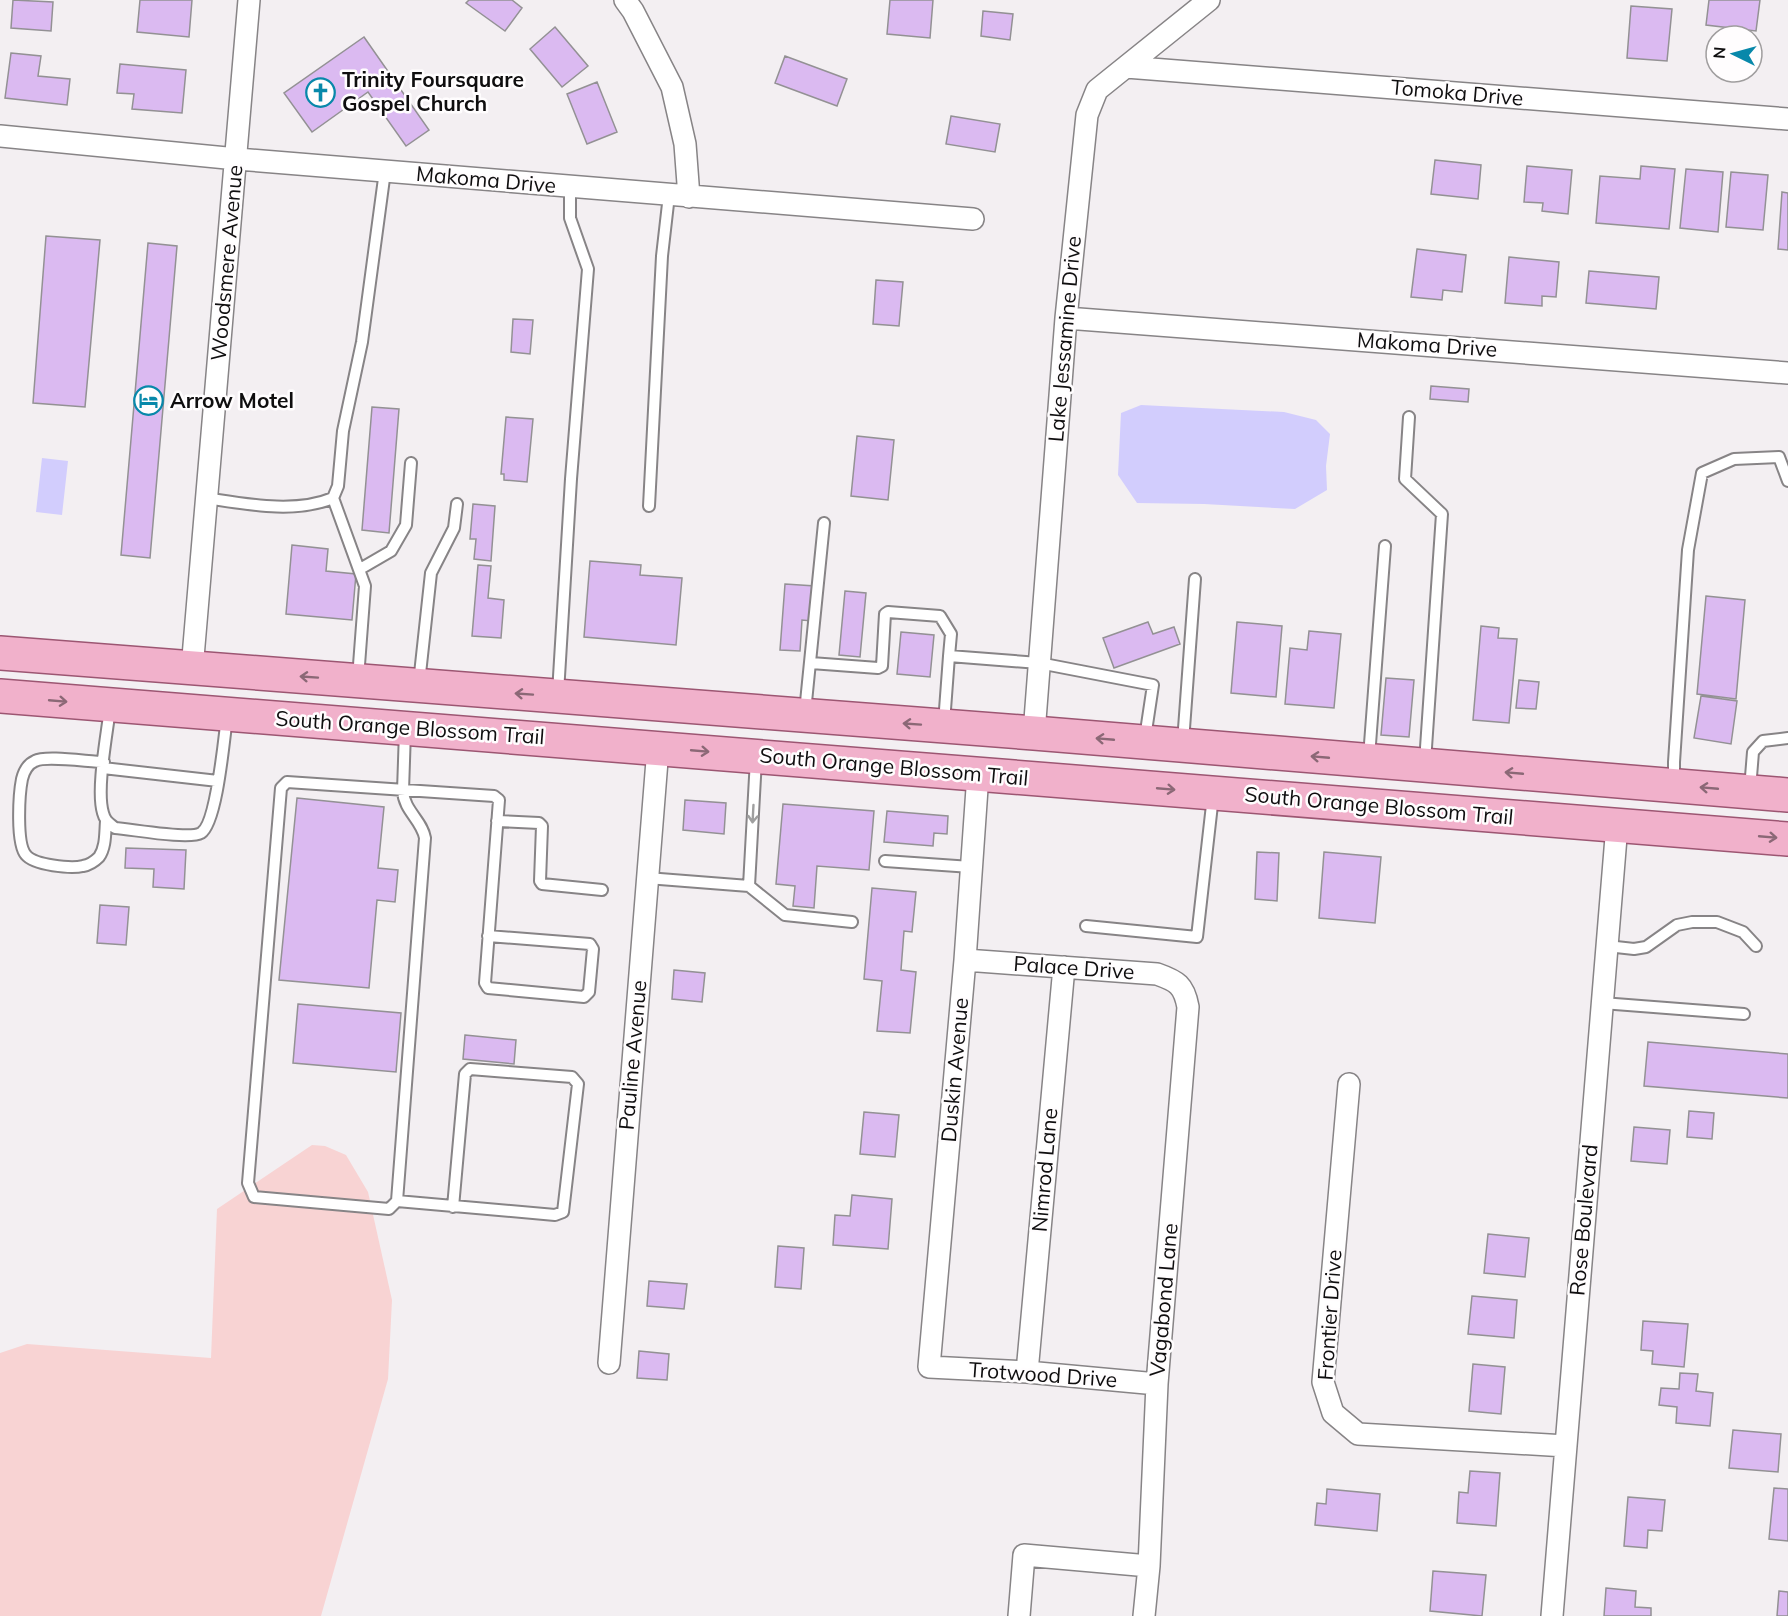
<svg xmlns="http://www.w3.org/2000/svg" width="1788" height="1616" viewBox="0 0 1788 1616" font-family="Mulish,sans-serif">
  <rect width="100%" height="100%" fill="#f3eff2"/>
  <path fill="#f8d3d3" d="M312,1145l13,1 21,9 22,37 24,108 -4,79 -67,237h-321v-263l27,-9 184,14 6,-149z"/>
  <path fill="#d2cdfd" d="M1141,405l143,7 32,8 14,14 -4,32 1,24 -32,19 -91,-5 -67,-1 -19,-28 3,-62z
    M42,458l26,3 -6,54 -26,-3z"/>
  <path fill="#dbbaf1" stroke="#939194" stroke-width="1.5" d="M13,0l40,2 -2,29 -40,-3z
    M140,0h52l-3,37 -52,-5z
    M469,0h43l10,8 -17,23 -39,-28z
    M890,0h43l-3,38 -43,-4z
    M1709,0h51l-4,31 -50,-6z
    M1631,6l41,3 -5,52 -40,-3z
    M983,11l30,3 -3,26 -29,-4z
    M555,27l33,39 -26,21 -32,-38z
    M364,37l65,93 -23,16 -38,-54 -56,40 -28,-39z
    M11,53l30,3 -3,20 32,3 -3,26 -62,-7z
    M785,56l62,23 -10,27 -62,-23z
    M120,64l66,6 -4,43 -50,-4 2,-15 -17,-1z
    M597,82l20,50 -30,12 -20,-50z
    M951,116l49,8 -5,28 -49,-8z
    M1435,160l46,5 -3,34 -47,-5z
    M1527,166l45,4 -4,44 -26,-3 1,-8 -19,-1z
    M1641,166l34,3 -6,60 -73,-6 4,-47 40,3z
    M1686,169l37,3 -5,60 -38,-4z
    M1731,172l37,3 -5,55 -37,-3z
    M1782,192l6,1v57l-10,-1z
    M46,236l54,4 -15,167 -52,-4z
    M148,243l29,3 -27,312 -29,-3z
    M1417,249l49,6 -4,37 -19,-2 -1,10 -31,-3z
    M1509,257l50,5 -3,35 -14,-1v10l-37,-3z
    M1589,271l70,6 -3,32 -70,-6z
    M876,280l27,2 -4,44 -26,-2z
    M513,319l20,1 -3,34 -19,-2z
    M1431,386l38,3 -1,13 -38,-3z
    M372,407l27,2 -10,124 -27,-3z
    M506,417l27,2 -6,63 -23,-2v-6h-3z
    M857,436l37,4 -6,60 -37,-4z
    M473,504l22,2 -4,55 -17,-2 2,-20h-6z
    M292,545l36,4 -2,22 30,3 -4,46 -66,-6z
    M590,561l51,4 -1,10 42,3 -6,67 -92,-8z
    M478,565l13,1 -3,32 16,2 -3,38 -29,-2z
    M785,584l30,2 -3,35 -10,-1 -2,31 -20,-1z
    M845,591l21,2 -6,64 -21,-2z
    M1706,596l39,4 -9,99 -39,-5z
    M1148,622l5,12 21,-7 6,17 -66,24 -11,-30z
    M1237,622l45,4 -6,71 -45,-4z
    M1481,626l18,2 -1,10 19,1 -8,84 -36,-3z
    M1309,631l32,3 -7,74 -49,-4 5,-56 17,2z
    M901,632l33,3 -4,42 -33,-3z
    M1386,678l28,2 -5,57 -28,-2z
    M1519,680l20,2 -3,27 -20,-1z
    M1701,696l36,5 -6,43 -37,-6z
    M297,798l87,9 -6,61 20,2 -3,32 -18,-2 -8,88 -90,-8z
    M685,800l41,3 -2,31 -41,-4z
    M783,804l91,7 -5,59 -52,-4 -3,42 -21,-2 2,-20 -19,-2z
    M887,811l61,5 -1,18 -13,-1 -1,13 -49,-4z
    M126,848l60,2 -2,39 -31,-2 1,-18 -29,-1z
    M1257,852l22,1 -2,48 -22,-2z
    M1324,852l57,5 -6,66 -56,-5z
    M872,888l44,4 -4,40 -8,-1 -3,39 15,2 -6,61 -33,-2 5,-50 -18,-2z
    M100,905l29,2 -3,38 -29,-2z
    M674,970l31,3 -3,29 -30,-3z
    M298,1004l103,9 -5,59 -103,-9z
    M465,1035l51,5 -2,24 -51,-5z
    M1648,1042l140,12v44l-144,-12z
    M1689,1111l25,2 -2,26 -25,-2z
    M864,1112l35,3 -4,42 -35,-3z
    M1634,1127l36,3 -3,34 -36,-3z
    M852,1195l40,4 -4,50 -55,-4 2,-30 15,1z
    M1488,1234l41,4 -4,39 -41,-4z
    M778,1246l26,2 -3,41 -26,-2z
    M649,1281l38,3 -3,25 -37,-3z
    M1472,1296l45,4 -3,38 -46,-4z
    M1643,1321l45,3 -4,43 -32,-3 1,-13 -12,-1z
    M639,1351l30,3 -2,26 -30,-2z
    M1473,1364l32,3 -4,47 -32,-3z
    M1680,1373l18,1 -2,17 17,2 -3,33 -34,-3 1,-16 -18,-2 2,-17 18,1z
    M1733,1430l48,4 -3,38 -49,-4z
    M1470,1471l30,2 -4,53 -39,-3 2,-31 9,1z
    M1774,1488l14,1v52l-19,-2z
    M1327,1489l53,5 -3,37 -62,-6 2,-22 9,1z
    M1628,1497l37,3 -3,31 -14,-1 -1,18 -23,-2z
    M1433,1571l53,4 -4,41 -52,-5z
    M1606,1588l30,3 -1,16 16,1v8h-47z
    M1779,1591l9,1v24h-11z"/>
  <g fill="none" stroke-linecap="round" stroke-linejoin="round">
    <defs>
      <path id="service" d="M1409,417l-4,62 37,35 -17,248
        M206,498c40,6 89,16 127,0l5,-12 5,-55 19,-89 23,-171
        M333,498l32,88 -7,92
        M649,506l13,-250 7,-61
        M360,569l31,-18 15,-26 5,-62
        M811,663l67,5 4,-2 3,-52 3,-2 52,4 11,18 -2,22
        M419,683l12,-110 23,-45 3,-24
        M558,693l13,-214 17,-210 -18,-51v-31
        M110,708c-3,26 -14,82 -7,105 2,8 6,10 12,15 16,1 74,12 86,5 16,-10 23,-95 26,-116
        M805,712l19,-189
        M944,723l5,-67 90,7 114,22 -8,53
        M405,731l-2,60c1,20 19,29 22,47l-28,363 -8,8 -135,-12 -6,-14 33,-395 6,-6 207,14 5,4 -14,183 3,5 96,9 5,-5 4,-43 -3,-5 -102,-8
        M1183,742l12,-163
        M1369,757l16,-211
        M104,762c-14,0 -58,-7 -69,-1 -7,3 -11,10 -13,18 -3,15 -6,65 4,76 8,10 45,14 57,11 6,-1 12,-5 16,-9 7,-10 6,-24 7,-36
        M103,768l115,13
        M1674,782v-20l14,-212 14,-77 32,-14 45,-2 9,24
        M1750,789l3,-37 10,-11 25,-3
        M497,821l42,2 3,3 -2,55 2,3 60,6
        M885,861l86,6
        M647,878l102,8 36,29 67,7
        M749,886l7,-127
        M1086,926l111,11 16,-141
        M1607,946l27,3 12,-2 31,-22 15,-3h25l26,10 13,14
        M1602,1003l142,11
        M397,1201l158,14 8,-3 15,-128 -6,-7 -102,-8 -5,5 -12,133"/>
      <path id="minor" d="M625,0l8,11 39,76 13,57 4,53
        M1126,67l662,52
        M0,136l237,23 736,60
        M1066,318l722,55
        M192,669l57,-669
        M1034,733l32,-415 21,-203 10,-25 112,-90
        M978,774l-13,186 -36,407 98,5 130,12
        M965,960l192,14c20,7 27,11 31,33l-31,377 -8,182 -5,50
        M1349,1084l-26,298 10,31 25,21 208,12
        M609,1363l49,-615
        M1027,1372l37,-405
        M1019,1616l5,-61 125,11
        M1552,1616l65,-791"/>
      <path id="primary" d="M0,653l1034,80 754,62
        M0,696l1788,143"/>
    </defs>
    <use href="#service" stroke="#878486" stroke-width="14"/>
    <use href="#minor" stroke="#878486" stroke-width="24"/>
    <use href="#primary" stroke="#9c5672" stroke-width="36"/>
    <use href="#service" stroke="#fff" stroke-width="10"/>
    <use href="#minor" stroke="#fff" stroke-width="21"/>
    <use href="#primary" stroke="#f1b1cb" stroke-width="33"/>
  </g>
  <defs><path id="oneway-shaft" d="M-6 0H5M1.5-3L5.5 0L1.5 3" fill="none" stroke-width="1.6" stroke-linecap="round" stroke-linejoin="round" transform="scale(1.5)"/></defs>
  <g stroke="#8b6876">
    <use href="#oneway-shaft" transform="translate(309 677) rotate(-176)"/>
    <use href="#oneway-shaft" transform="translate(524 694) rotate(-176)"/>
    <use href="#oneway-shaft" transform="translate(58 701) rotate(5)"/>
    <use href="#oneway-shaft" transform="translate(912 724) rotate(-176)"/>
    <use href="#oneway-shaft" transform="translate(1105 739) rotate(-175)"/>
    <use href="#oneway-shaft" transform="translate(700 751) rotate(5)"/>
    <use href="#oneway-shaft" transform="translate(1320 757) rotate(-175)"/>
    <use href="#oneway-shaft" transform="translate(1514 773) rotate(-175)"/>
    <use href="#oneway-shaft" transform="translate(1709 788) rotate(-175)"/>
    <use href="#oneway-shaft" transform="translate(1166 789) rotate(5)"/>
    <use href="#oneway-shaft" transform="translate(1768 837) rotate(5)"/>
  </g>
  <use stroke="#9f9f9f" href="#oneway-shaft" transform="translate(753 814) rotate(93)"/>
  <defs>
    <symbol id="church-ring" viewBox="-11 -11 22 22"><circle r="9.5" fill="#fffdfe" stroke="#0888aa" stroke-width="1.5"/><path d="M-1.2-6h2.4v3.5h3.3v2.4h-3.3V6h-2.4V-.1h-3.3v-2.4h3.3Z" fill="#0888aa"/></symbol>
    <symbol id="hotel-ring" viewBox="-11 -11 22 22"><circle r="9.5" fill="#fffdfe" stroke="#0888aa" stroke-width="1.5"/><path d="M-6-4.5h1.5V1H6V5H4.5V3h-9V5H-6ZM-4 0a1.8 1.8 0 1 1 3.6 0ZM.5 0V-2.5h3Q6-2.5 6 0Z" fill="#0888aa"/></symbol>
  </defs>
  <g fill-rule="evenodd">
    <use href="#church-ring" x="304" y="76" width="33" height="33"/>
    <use href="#hotel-ring" x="132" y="384" width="33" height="33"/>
  </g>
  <g text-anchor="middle" stroke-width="5" stroke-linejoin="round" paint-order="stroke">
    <g font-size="21" font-weight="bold" fill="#0f0e0f" stroke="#fffdfe" text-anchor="start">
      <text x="342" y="87">Trinity Foursquare<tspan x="342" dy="24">Gospel Church</tspan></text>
      <text x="170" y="408">Arrow Motel</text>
    </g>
    <g font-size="21" fill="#0f0e0f" stroke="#fffdfe">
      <text transform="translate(1457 93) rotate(5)" y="7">Tomoka Drive</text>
      <text transform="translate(486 180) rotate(5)" y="7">Makoma Drive</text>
      <text transform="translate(227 263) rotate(-85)" y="7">Woodsmere Avenue</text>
      <text transform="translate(1065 339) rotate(-85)" y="7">Lake Jessamine Drive</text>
      <text transform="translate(1427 345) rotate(4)" y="7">Makoma Drive</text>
      <text transform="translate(410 728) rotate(4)" y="7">South Orange Blossom Trail</text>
      <text transform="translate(894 767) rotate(5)" y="7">South Orange Blossom Trail</text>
      <text transform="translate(1379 806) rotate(5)" y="7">South Orange Blossom Trail</text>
      <text transform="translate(1074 968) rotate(4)" y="7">Palace Drive</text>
      <text transform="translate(633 1055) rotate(-85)" y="7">Pauline Avenue</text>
      <text transform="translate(955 1070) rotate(-85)" y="7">Duskin Avenue</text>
      <text transform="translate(1045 1170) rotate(-85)" y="7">Nimrod Lane</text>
      <text transform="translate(1584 1220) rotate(-85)" y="7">Rose Boulevard</text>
      <text transform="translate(1164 1300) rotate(-85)" y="7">Vagabond Lane</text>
      <text transform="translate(1330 1315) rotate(-86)" y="7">Frontier Drive</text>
      <text transform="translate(1043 1375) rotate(4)" y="7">Trotwood Drive</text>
    </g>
  </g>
  <g transform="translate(1734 54) rotate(275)"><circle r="28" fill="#fffdfe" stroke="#9f9d9e" stroke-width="1.5"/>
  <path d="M0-4.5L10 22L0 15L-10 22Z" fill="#0888aa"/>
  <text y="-9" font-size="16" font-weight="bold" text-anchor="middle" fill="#0f0e0f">N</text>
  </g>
</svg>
